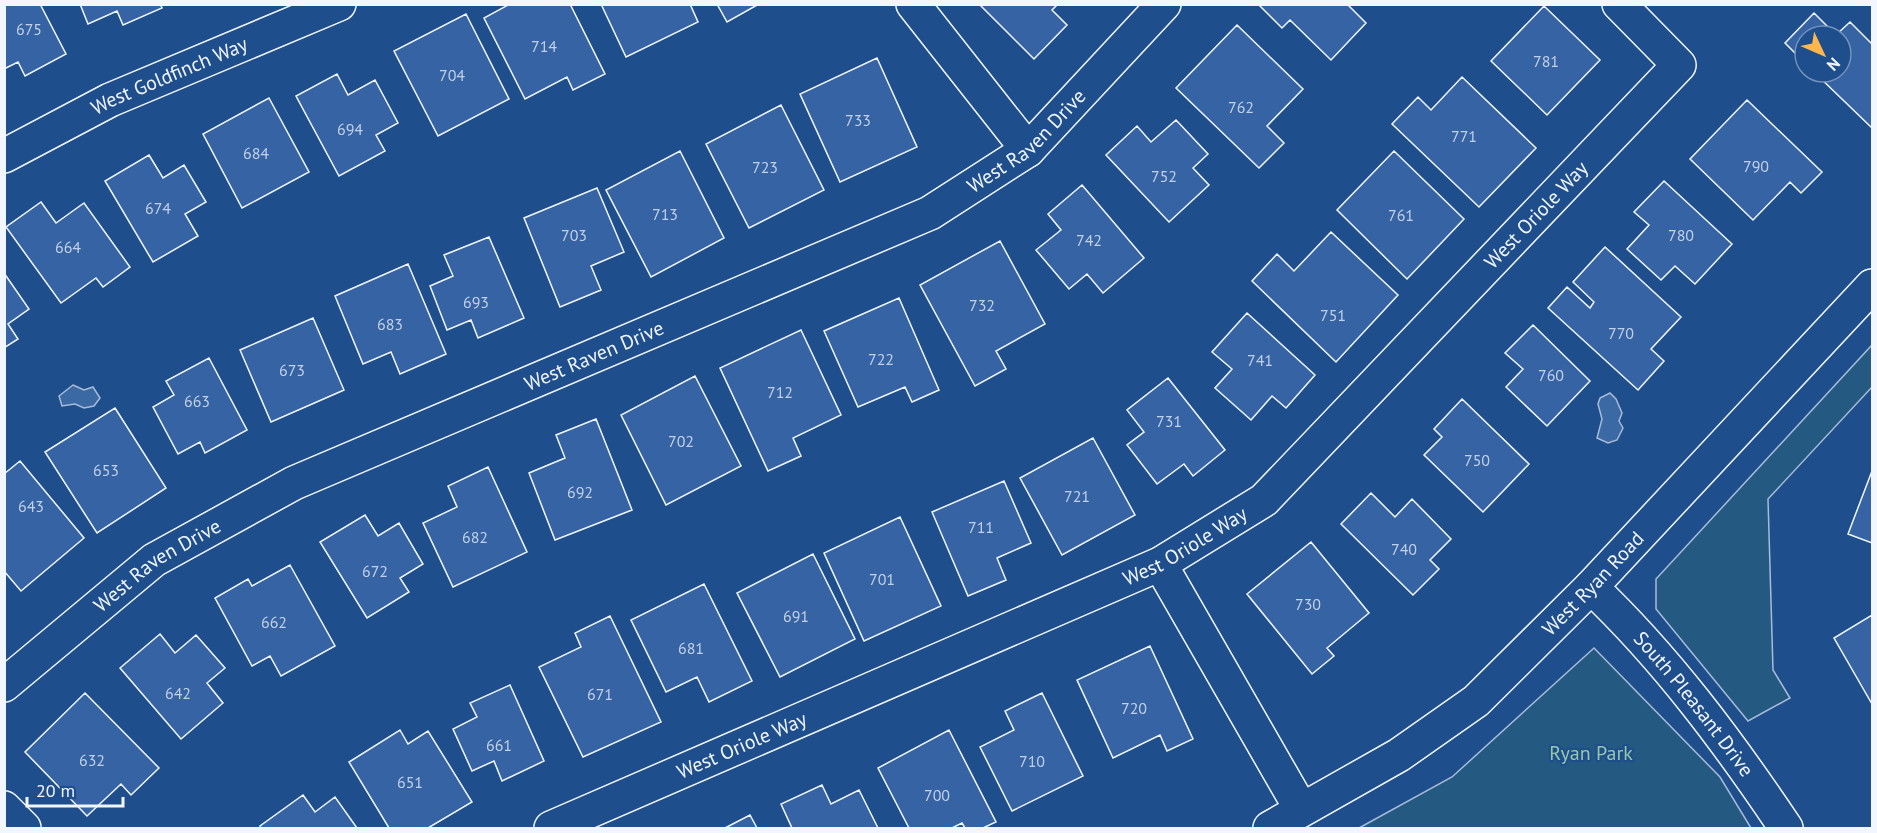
<svg xmlns="http://www.w3.org/2000/svg" width="1877" height="833" viewBox="0 0 1877 833" font-family="'PT Sans',sans-serif">
  <rect width="100%" height="100%" fill="#1f4e8c"/>
  <path fill="#245a82" stroke="#a8bbd7" stroke-width="1.5" d="M1872,345v42l-104,112 5,171 17,28 -42,23 -92,-112v-30z
    M1594,648l126,129 31,51h-392l93,-51z"/>
  <path fill="#3b69a3" stroke="#a8bbd7" stroke-width="1.5" d="M73,385l11,5 9,-3 7,11 -6,8 -10,2 -9,-4 -13,2 -3,-10z
    M1610,393l6,6 6,14 -3,8 4,7 -6,12 -9,3 -11,-5 5,-19 -4,-15 2,-6z"/>
  <path fill="#3563a3" stroke="#f2f6ff" stroke-width="1.5" d="M4,4h36l26,50 -41,22 -7,-14 -14,7z
    M80,4h80l2,4 -39,17 -6,-14 -29,13z
    M510,4h60l35,70 -32,16 -6,-13 -42,22 -41,-81z
    M601,4h89l8,18 -72,35z
    M717,4h42l-32,18z
    M979,4h79l-6,6 15,15 -33,34z
    M1258,4h89l19,19 -35,37 -41,-40 -8,8z
    M1544,6l56,54 -53,55 -56,-54z
    M1814,13l22,22 14,-13 22,22v84l-58,-56h27v-36h-36v27l-20,-20z
    M466,14l43,85 -71,37 -44,-85z
    M1237,25l66,64 -36,37 17,17 -25,25 -83,-80z
    M877,58l40,89 -77,35 -40,-88z
    M337,74l11,21 27,-15 23,43 -22,12 9,16 -46,25 -43,-80z
    M1462,77l74,71 -57,59 -87,-83 26,-27 13,13z
    M269,98l40,74 -67,36 -39,-74z
    M1747,100l75,72 -21,21 -11,-11 -37,38 -63,-61z
    M781,105l43,85 -75,38 -43,-84z
    M1176,120l32,34 -15,14 16,17 -40,37 -63,-67 31,-29 14,16z
    M680,151l44,87 -73,39 -45,-87z
    M1394,151l70,68 -57,60 -70,-69z
    M149,155l14,23 21,-13 22,37 -21,12 13,22 -45,26 -48,-81z
    M1664,181l68,63 -37,40 -20,-18 -14,14 -34,-31 22,-24 -15,-13z
    M1082,185l62,73 -41,35 -16,-19 -18,15 -33,-39 25,-20 -13,-16z
    M597,188l27,64 -33,14 10,24 -41,17 -36,-89z
    M41,202l15,21 28,-20 46,64 -27,20 -7,-9 -35,25 -55,-76z
    M1331,232l67,63 -62,67 -84,-81 25,-27 17,17z
    M489,237l35,81 -46,20 -7,-18 -24,10 -17,-44 23,-10 -9,-21z
    M1000,241l45,83 -49,27 10,18 -31,17 -55,-101z
    M1605,247l76,70 -30,32 13,12 -26,29 -90,-82 19,-21 23,21 4,-6 -21,-20z
    M408,264l38,90 -46,20 -9,-22 -28,12 -28,-68z
    M4,273l25,36 -21,15 10,15 -14,9z
    M899,298l40,92 -27,12 -7,-15 -47,20 -34,-76z
    M1247,313l68,62 -29,33 -14,-12 -21,24 -36,-32 17,-19 -20,-17z
    M313,318l31,72 -73,32 -31,-72z
    M1533,325l57,56 -43,45 -41,-39 17,-18 -18,-16z
    M801,330l40,85 -48,23 8,18 -33,15 -48,-103z
    M209,358l38,72 -42,23 -5,-11 -22,12 -25,-47 21,-12 -8,-14z
    M695,376l46,90 -75,39 -45,-90z
    M1168,378l57,72 -32,26 -9,-12 -27,20 -30,-39 17,-13 -17,-22z
    M1462,399l67,65 -46,48 -59,-57 18,-18 -8,-8z
    M115,408l51,80 -69,45 -52,-81z
    M596,419l36,91 -77,30 -26,-67 36,-15 -9,-23z
    M1093,438l42,77 -73,40 -42,-77z
    M20,461l64,77 -63,53 -17,-20v-97z
    M488,467l39,85 -74,35 -30,-64 34,-16 -9,-21z
    M1872,471v72l-24,-9z
    M1004,481l27,62 -34,15 9,22 -38,16 -36,-84z
    M1371,493l24,24 17,-18 39,40 -21,21 9,9 -26,26 -72,-71z
    M365,515l13,21 21,-13 24,41 -23,14 9,14 -42,26 -47,-76z
    M900,517l41,89 -77,35 -40,-88z
    M1311,542l58,71 -42,35 7,8 -22,18 -65,-80z
    M813,554l42,85 -75,38 -43,-84z
    M290,565l45,81 -54,30 -11,-20 -18,10 -37,-68 33,-19 4,7z
    M704,584l48,97 -43,21 -12,-25 -31,15 -35,-72z
    M1872,615v89l-38,-66z
    M610,616l51,106 -78,35 -44,-90 42,-20 -6,-14z
    M160,634l15,19 21,-18 29,33 -18,15 16,20 -42,36 -61,-71z
    M1150,646l43,93 -26,12 -7,-16 -47,23 -36,-78z
    M510,685l34,76 -42,20 -8,-20 -22,10 -19,-42 24,-12 -7,-14z
    M85,693l74,75 -28,27 -10,-11 -34,32 -62,-64z
    M1042,693l41,83 -71,35 -32,-64 34,-17 -9,-19z
    M400,730l8,14 20,-13 44,71 -44,26h-39l-40,-66z
    M949,730l47,92 -13,6h-18l-3,-5 -10,5h-43l-31,-60z
    M822,785l9,19 28,-14 19,38h-86l-11,-24z
    M303,795l12,17 20,-15 22,31h-96l-1,-2z
    M750,815l7,13h-32z"/>
  <g fill="none" stroke-linecap="round" stroke-linejoin="round">
    <defs>
      <g id="minor">
        <path d="M913,4l115,146"/>
        <path id="s1" d="M4,156l106,-56 229,-96"/>
        <path d="M1160,564l141,245"/>
        <path id="s2" d="M1591,587c75,71 138,156 195,241"/>
        <path id="s3" d="M4,685l150,-125 140,-77 636,-270 98,-63 136,-146"/>
        <path d="M4,808l20,20"/>
        <path id="s4" d="M551,828l609,-264 104,-64 415,-435 -60,-61"/>
        <path id="s5" d="M1270,828l129,-73 77,-54 115,-114 281,-301"/>
      </g>
    </defs>
    <use href="#minor" stroke="#f2f6ff" stroke-width="36"/>
    <use href="#minor" stroke="#1f4e8c" stroke-width="33"/>
  </g>
  <g text-anchor="middle" stroke-width="4.5" stroke-linejoin="round" paint-order="stroke">
    <g font-size="16" fill="#c3d1e8">
      <text x="29" y="35">675</text>
      <text x="544" y="52">714</text>
      <text x="1546" y="67">781</text>
      <text x="452" y="81">704</text>
      <text x="1241" y="113">762</text>
      <text x="858" y="126">733</text>
      <text x="350" y="135">694</text>
      <text x="1464" y="142">771</text>
      <text x="256" y="159">684</text>
      <text x="1756" y="172">790</text>
      <text x="765" y="173">723</text>
      <text x="1164" y="182">752</text>
      <text x="158" y="214">674</text>
      <text x="665" y="220">713</text>
      <text x="1401" y="221">761</text>
      <text x="574" y="241">703</text>
      <text x="1681" y="241">780</text>
      <text x="1089" y="246">742</text>
      <text x="68" y="253">664</text>
      <text x="476" y="308">693</text>
      <text x="982" y="311">732</text>
      <text x="1333" y="321">751</text>
      <text x="390" y="330">683</text>
      <text x="1621" y="339">770</text>
      <text x="881" y="365">722</text>
      <text x="1260" y="366">741</text>
      <text x="292" y="376">673</text>
      <text x="1551" y="381">760</text>
      <text x="780" y="398">712</text>
      <text x="197" y="407">663</text>
      <text x="1169" y="427">731</text>
      <text x="681" y="447">702</text>
      <text x="1477" y="466">750</text>
      <text x="106" y="476">653</text>
      <text x="580" y="498">692</text>
      <text x="1077" y="502">721</text>
      <text x="31" y="512">643</text>
      <text x="981" y="533">711</text>
      <text x="475" y="543">682</text>
      <text x="1404" y="555">740</text>
      <text x="375" y="577">672</text>
      <text x="882" y="585">701</text>
      <text x="1308" y="610">730</text>
      <text x="796" y="622">691</text>
      <text x="274" y="628">662</text>
      <text x="691" y="654">681</text>
      <text x="178" y="699">642</text>
      <text x="600" y="700">671</text>
      <text x="1134" y="714">720</text>
      <text x="499" y="751">661</text>
      <text x="92" y="766">632</text>
      <text x="1032" y="767">710</text>
      <text x="410" y="788">651</text>
      <text x="937" y="801">700</text>
    </g>
    <g font-size="20" fill="#f2f6ff" stroke="#1f4e8c">
      <text dy="7" stroke="none"><textPath href="#s1" startOffset="184">West Goldfinch Way</textPath></text>
      <text dy="7" stroke="none"><textPath href="#s3" startOffset="1167">West Raven Drive</textPath></text>
      <text dy="7" stroke="none"><textPath href="#s4" startOffset="1180">West Oriole Way</textPath></text>
      <text dy="7" stroke="none"><textPath href="#s3" startOffset="681">West Raven Drive</textPath></text>
      <text dy="7" stroke="none"><textPath href="#s4" startOffset="694">West Oriole Way</textPath></text>
      <text dy="7" stroke="none"><textPath href="#s3" startOffset="195">West Raven Drive</textPath></text>
      <text dy="7" stroke="none"><textPath href="#s5" startOffset="408">West Ryan Road</textPath></text>
      <text dy="7" stroke="none"><textPath href="#s2" startOffset="156">South Pleasant Drive</textPath></text>
      <text dy="7" stroke="none"><textPath href="#s4" startOffset="208">West Oriole Way</textPath></text>
    </g>
    <g font-size="20" fill="#97c8a6" stroke="#1f4e8c">
      <text x="1591" y="760">Ryan Park</text>
    </g>
  </g>
  <rect width="1877" height="833" fill="none" stroke="#f2f6ff" stroke-width="12"/>
  <g transform="translate(1823 54) rotate(134)"><circle r="28" fill="#1f4e8c" stroke="#7391ba" stroke-width="1.5"/>
  <path d="M0-4.5L10 22L0 15L-10 22Z" fill="#ffb74d"/>
  <text y="-9" font-size="16" font-weight="bold" text-anchor="middle" fill="#f2f6ff">N</text>
  </g>
  <path d="M27 797v9h96v-9" fill="none" stroke="#f2f6ff" stroke-width="3"/>
  <text x="36" y="797" font-size="18" fill="#f2f6ff" stroke="#1f4e8c" stroke-width="4.5" paint-order="stroke">20 m</text>
</svg>
